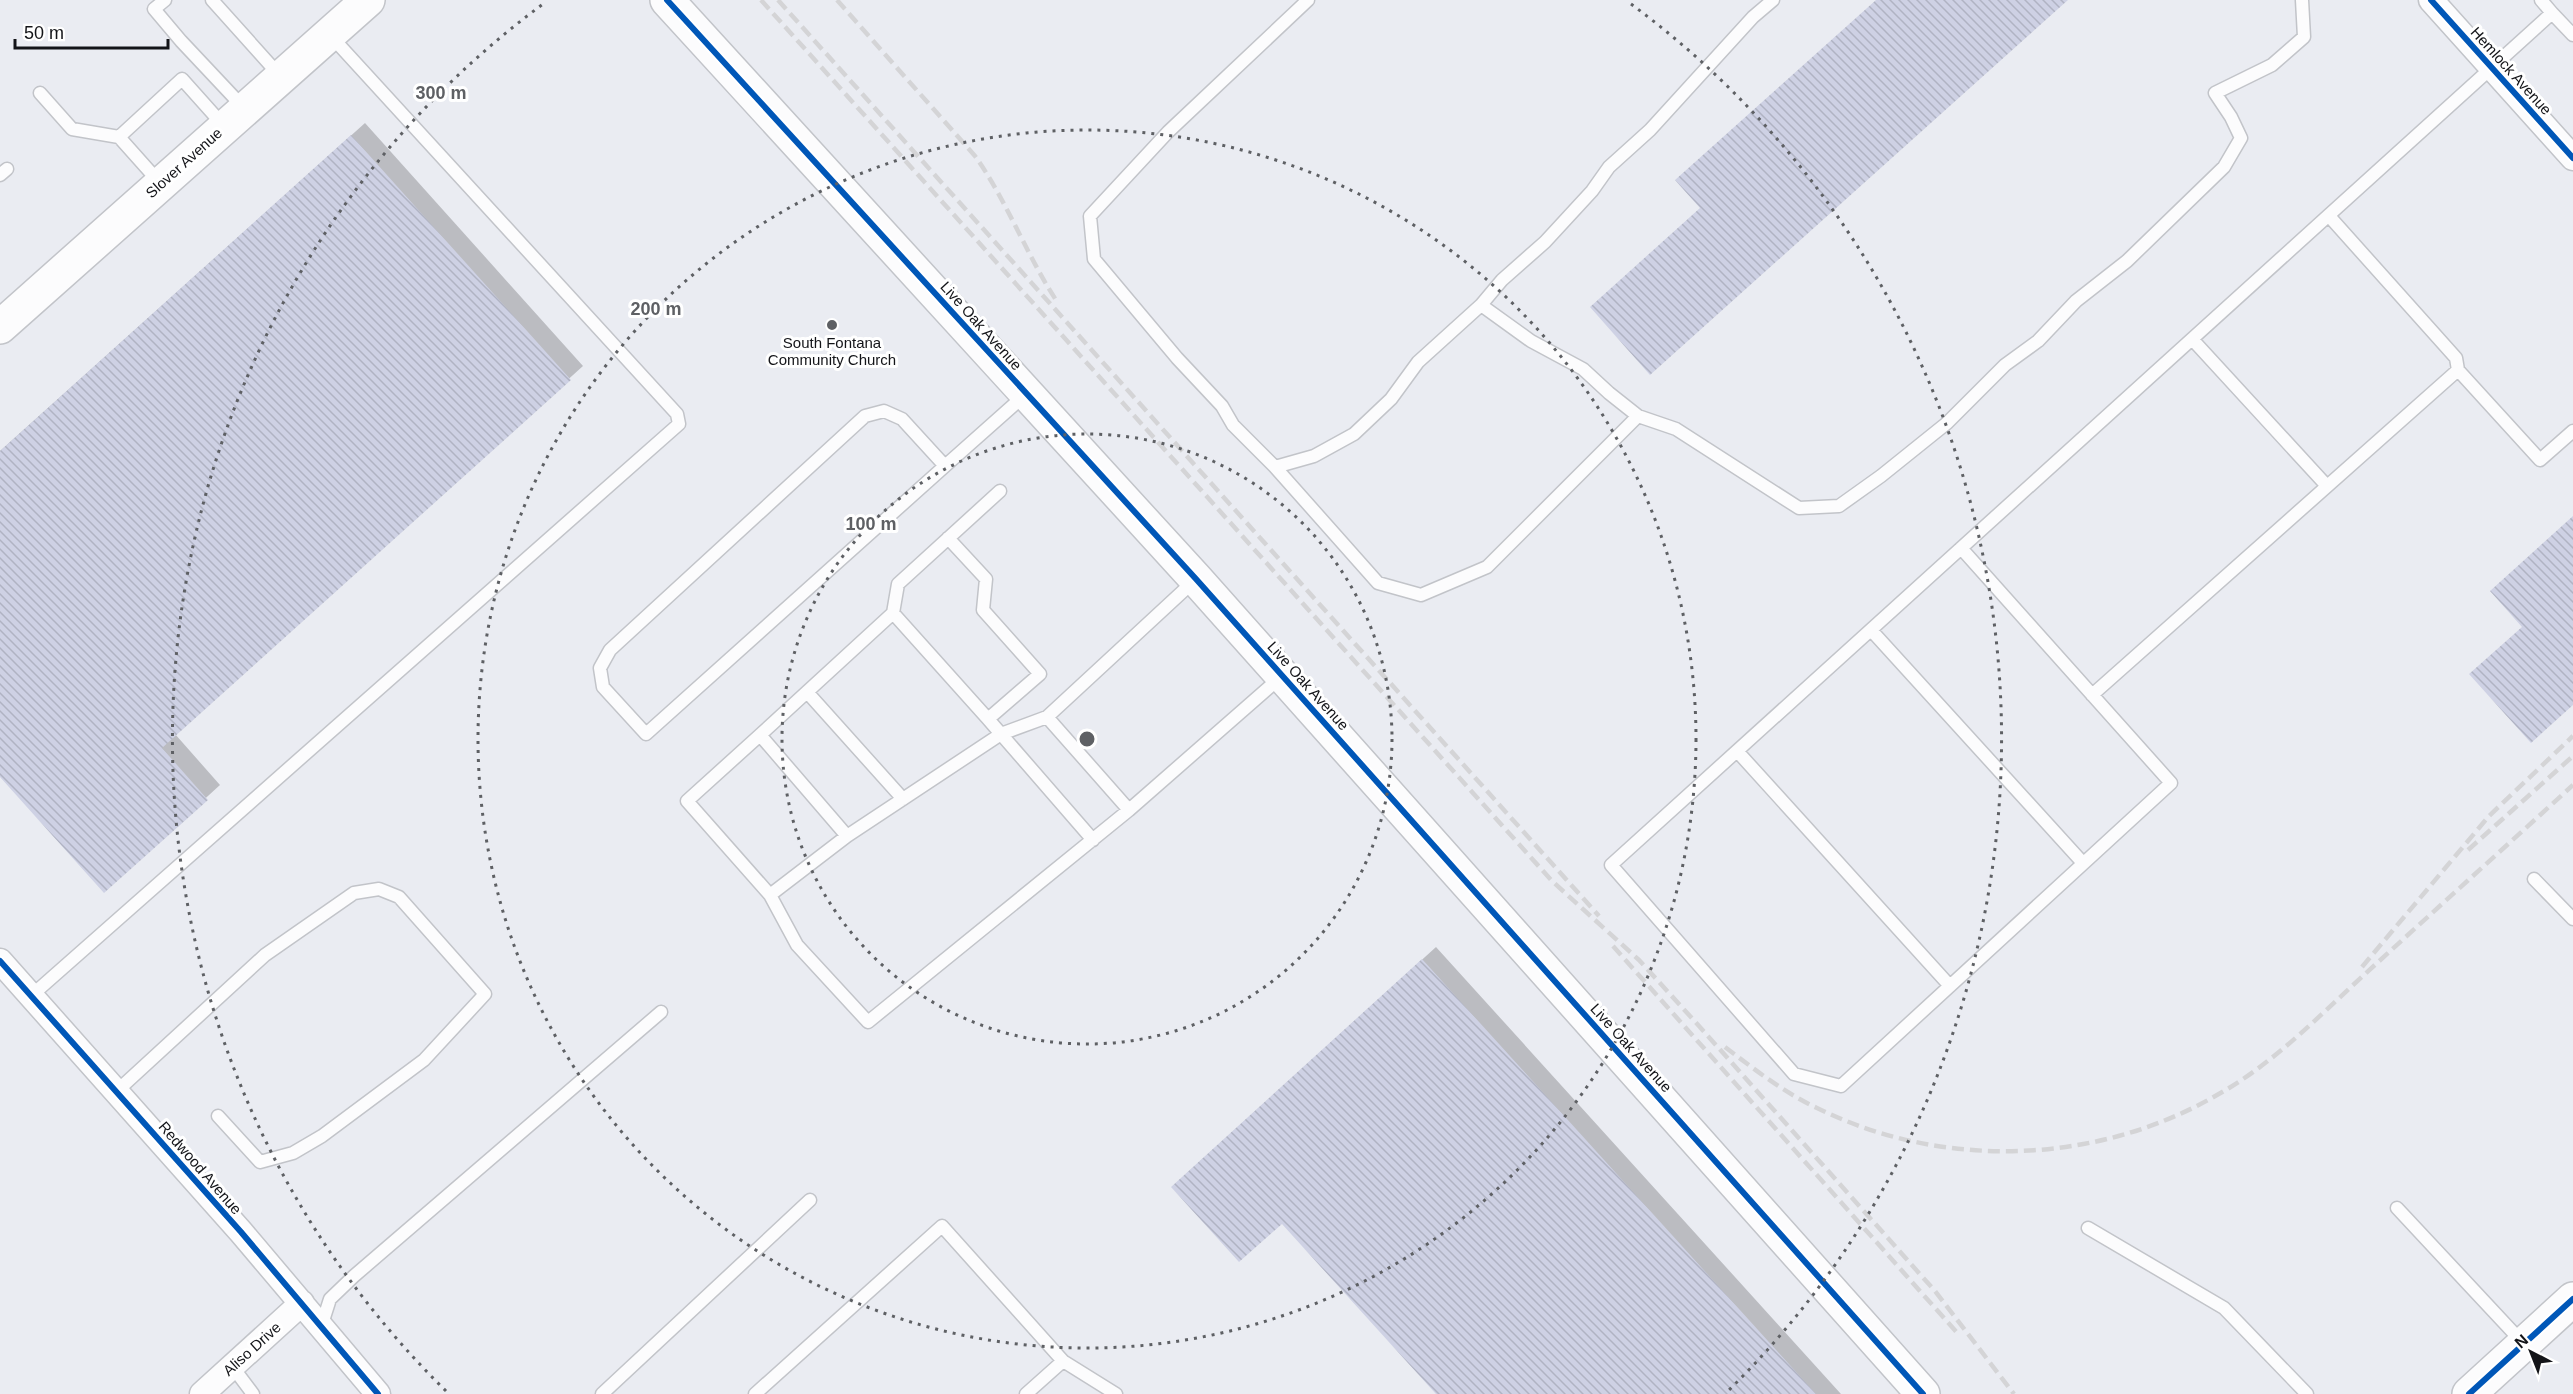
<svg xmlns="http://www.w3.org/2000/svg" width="2573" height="1394" viewBox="0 0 2573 1394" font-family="Helvetica,sans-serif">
  <defs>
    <pattern id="building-back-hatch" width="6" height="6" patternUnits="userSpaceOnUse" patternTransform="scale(1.5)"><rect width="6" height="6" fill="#ced1e4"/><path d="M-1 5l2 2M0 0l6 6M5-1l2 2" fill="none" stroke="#b0b3c3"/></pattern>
  </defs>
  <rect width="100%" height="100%" fill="#eaecf2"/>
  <path fill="#0003" d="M365,123l218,243 -408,368 45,51 -116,106 -104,-116v-324z
    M1436,947l405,447h-403l-156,-173 -96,-47z"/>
  <path fill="url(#building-back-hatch)" d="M1876,0h192l-418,375 -60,-68 110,-99 -25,-28z
    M351,135l220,245 -409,368 46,52 -104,93 -104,-116v-326z
    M2573,516v189l-42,38 -62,-69 53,-47 -32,-36z
    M1422,959l394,435h-380l-154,-170 -43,38 -68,-75z"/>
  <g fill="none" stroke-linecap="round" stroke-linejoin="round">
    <defs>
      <path id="lane" d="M165,0l-11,9 27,32 63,67
        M212,0l69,77
        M1308,0l-140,132 -78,84 4,43 83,99 45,48 11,19 42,42 39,-11 40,-22 37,-35 27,-37 63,-57
        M1773,0l-20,17 -103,113 -41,37 -17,24 -47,51 -43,38 -21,25 50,36 52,28 26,24 29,23 38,13 123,79 40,-2 42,-30 66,-53 58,-58 33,-24 38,-40 51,-40 97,-94 17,-29 -10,-21 -16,-24 57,-28 32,-28 -2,-37
        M2541,0l11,13
        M40,93l32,36 47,8
        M0,175l7,-6
        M160,183l-41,-46 63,-58 42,47
        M2329,216l127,142 2,12
        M2192,339l135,147
        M945,466l-299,268 -43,-47 -3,-19 10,-18 255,-234 19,-5 18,8 43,47 81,-72
        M1275,467l103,116 43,12 66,-28 151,-151
        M948,538l38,41 -3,31 57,64 -52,45
        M1961,548l210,235 -330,303 -47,-12 -183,-209 941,-852 21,22
        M1194,581l-147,136 82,93 153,-134
        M893,613l5,-29 102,-93
        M1871,630l212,233
        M807,692l96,107
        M2092,695l366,-325 82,90 33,-29
        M1047,717l-46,17 -154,102 -87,-101 133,-122 95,106 13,15 92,106
        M760,735l-73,66 83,94 77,-59
        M1737,751l213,235
        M2534,879l39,40
        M770,895l27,50 71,77 261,-212
        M31,996l648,-572 -2,-10 -347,-379
        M117,1091l148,-136 89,-62 25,-4 20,8 86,97 -61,66 -102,76 -29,17 -33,9 -42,-46
        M2397,1208l126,135
        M2088,1228l136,80 83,86
        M321,1327l9,-28 24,-23 307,-264
        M232,1366l21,28
        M602,1394l208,-194
        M755,1394l187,-168 121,135 53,33
        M1026,1394l37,-33"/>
      <path id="street" d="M2431,0l142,158
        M0,961l241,271 137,162
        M202,1394l100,-91"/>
      <path id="secondary" d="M667,0l529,579 727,815
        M0,327l368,-327
        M2469,1394l104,-95"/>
    </defs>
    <use href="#lane" stroke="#c2c4c9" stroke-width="15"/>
    <use href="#street" stroke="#c2c4c9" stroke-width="27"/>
    <use href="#secondary" stroke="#c2c4c9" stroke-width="36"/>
    <use href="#lane" stroke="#fcfcfd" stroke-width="12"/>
    <use href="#street" stroke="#fcfcfd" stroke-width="24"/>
    <use href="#secondary" stroke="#fcfcfd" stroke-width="33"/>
    <path stroke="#d4d4d6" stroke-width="4.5" stroke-dasharray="12 6" stroke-linecap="butt" d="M761,0l791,881 87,79 60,66 236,265 79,103
      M778,0l821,916
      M837,0l138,156c32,45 51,98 81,144
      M2468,850l105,-94
      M1613,946l347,390
      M2362,967l127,-151 84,-80
      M1725,1047c29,22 58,45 92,61 126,62 279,57 400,-13 56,-31 101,-78 148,-121 69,-63 139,-126 208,-189"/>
    <defs>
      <path id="cycleway" d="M667,0l529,579 727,815
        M2431,0l142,158
        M0,961l241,271 137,162
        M2469,1394l104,-95"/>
    </defs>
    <use href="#cycleway" stroke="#fff" stroke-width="10"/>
    <use href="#cycleway" stroke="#0057b8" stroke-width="6"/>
  </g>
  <g fill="none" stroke="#5e6064" stroke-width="3" stroke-dasharray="3 6">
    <circle cx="1087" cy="739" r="305"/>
    <circle cx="1087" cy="739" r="609"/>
    <path d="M446 1391A914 914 0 0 1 543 4M1631 4A914 914 0 0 1 1728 1391"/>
  </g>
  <circle fill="#5e6064" stroke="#fff" stroke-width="2" cx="832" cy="325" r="6"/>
  <g text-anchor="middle" stroke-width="6" stroke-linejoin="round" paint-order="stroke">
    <g font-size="15" fill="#131418" stroke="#fff">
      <text transform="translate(2511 71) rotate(48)" y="5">Hemlock Avenue</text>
      <text transform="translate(184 163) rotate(-42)" y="5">Slover Avenue</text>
      <text transform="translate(981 326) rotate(48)" y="5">Live Oak Avenue</text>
      <text transform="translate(1308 686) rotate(48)" y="5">Live Oak Avenue</text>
      <text transform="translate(1631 1048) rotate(48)" y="5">Live Oak Avenue</text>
      <text transform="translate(200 1168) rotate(49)" y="5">Redwood Avenue</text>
      <text transform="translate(252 1349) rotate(-42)" y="5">Aliso Drive</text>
    </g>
    <g font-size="15" fill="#131418" stroke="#fff">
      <text x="832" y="348">South Fontana<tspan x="832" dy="17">Community Church</tspan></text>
    </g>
  </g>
  <circle cx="1087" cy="739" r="9" fill="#5e6064" stroke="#fff" stroke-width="3"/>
  <g font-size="18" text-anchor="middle" font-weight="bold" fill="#5e6064" stroke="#fff" stroke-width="6" stroke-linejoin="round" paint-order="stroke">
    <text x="441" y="99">300 m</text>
    <text x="656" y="315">200 m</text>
    <text x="871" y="530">100 m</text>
  </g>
  <g transform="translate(2531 1352) rotate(318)" stroke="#ffffff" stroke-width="4.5" paint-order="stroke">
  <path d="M0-4.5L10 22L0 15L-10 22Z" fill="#131418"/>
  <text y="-9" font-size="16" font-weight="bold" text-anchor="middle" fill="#131418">N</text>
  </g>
  <path d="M15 39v9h153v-9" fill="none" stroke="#131418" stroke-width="3"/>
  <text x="24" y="39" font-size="18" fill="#131418" stroke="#ffffff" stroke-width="4.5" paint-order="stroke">50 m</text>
</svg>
